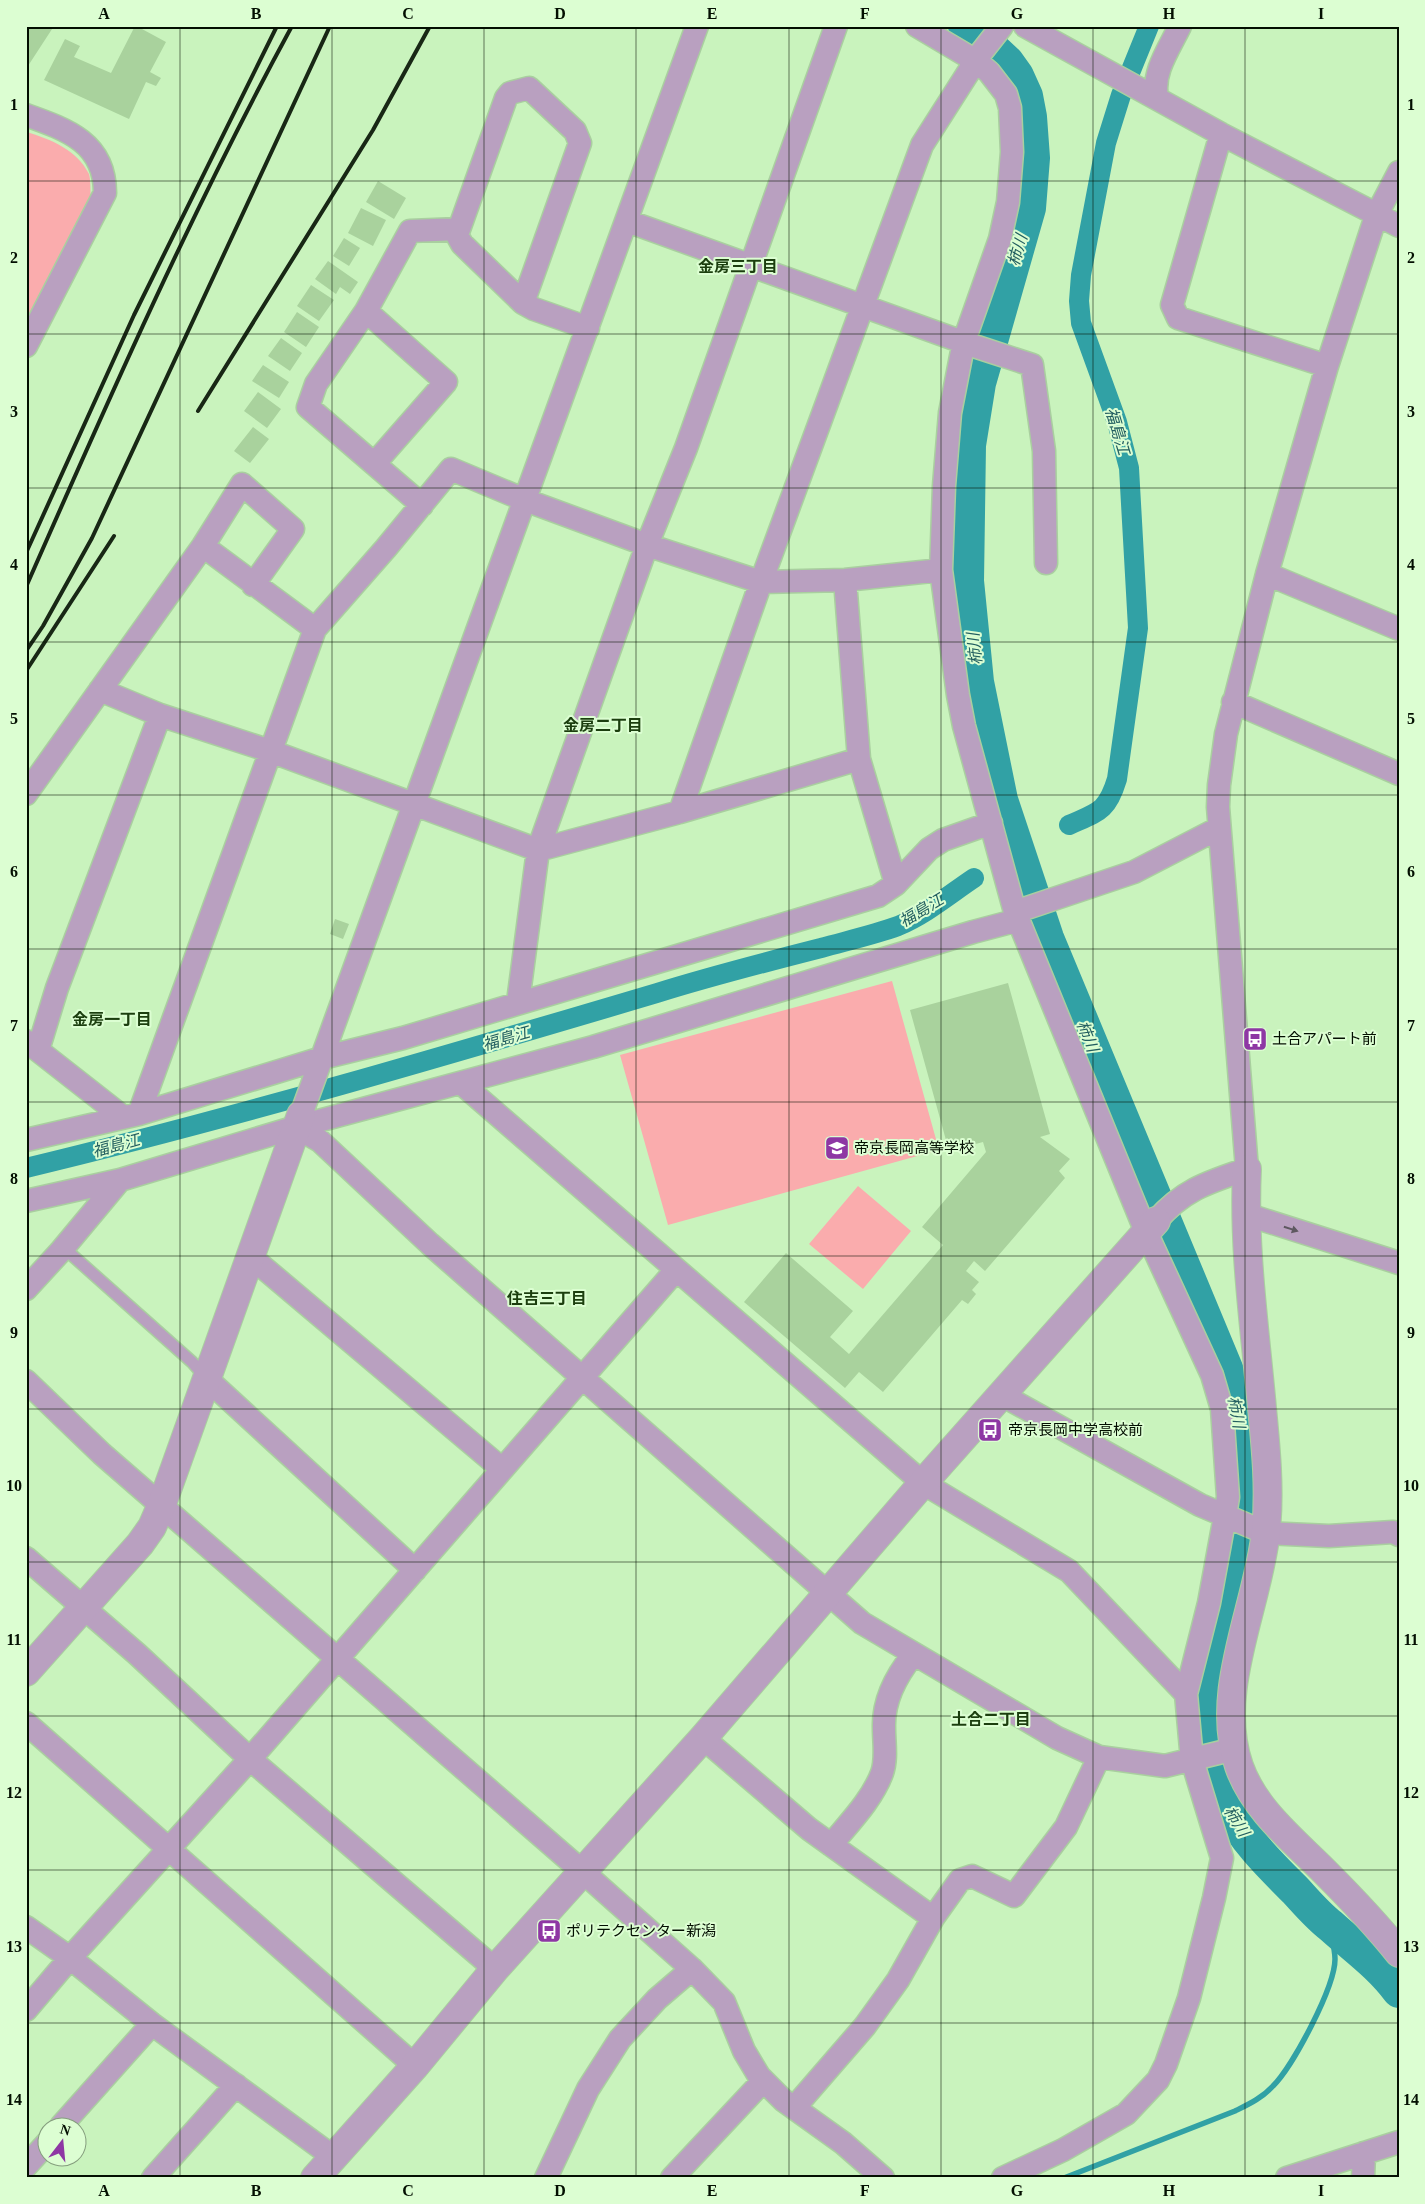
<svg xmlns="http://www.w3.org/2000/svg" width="1425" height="2204" viewBox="0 0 1425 2204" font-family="'Times New Roman','Noto Sans JP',serif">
  <rect width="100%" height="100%" fill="#c9f3bd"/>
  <path fill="#faacad" d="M26,132c25,7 51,18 63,42 2,7 1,17 2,24l-65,133z
    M892,981l47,169 -271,75 -48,-170z
    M858,1186l53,45 -48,58 -54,-45z"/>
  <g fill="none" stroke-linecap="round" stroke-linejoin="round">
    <path stroke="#31a1a5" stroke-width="5.5" d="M1064,2178l171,-67c14,-7 27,-13 38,-25 20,-20 62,-99 62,-127 0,-11 -4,-23 -6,-34"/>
    <path stroke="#31a1a5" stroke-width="20" d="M1069,825c29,-13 38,-13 48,-46l21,-151 -9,-160 -12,-46 -36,-99 -2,-22 2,-26 25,-132 15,-48 28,-69
      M26,1168c212,-51 422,-113 631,-175 54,-17 109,-31 164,-45 25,-7 52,-13 77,-22 27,-11 52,-32 76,-48"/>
    <path stroke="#31a1a5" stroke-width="34" d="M965,26l12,8 30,28 10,14 9,20 4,21 3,41 -4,50 -50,175 -10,62 -2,136 10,101 24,118 46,138 185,445c9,41 15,81 12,124 -8,103 -69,197 -17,299 17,34 43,59 69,85 11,12 22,25 35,35 23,21 49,39 68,65"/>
  </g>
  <path fill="#a9d29d" d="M26,26h28l-28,43z
    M135,26h8l-1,3 24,13 -16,30 11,6 -5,8 -10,-4 -17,37 -85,-39 21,-41 15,7 -6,11 37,16z
    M378,181l28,17 -12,21 -28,-17z
    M361,208l25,12 -13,26 -25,-13z
    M344,238l16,10 -11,18 -16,-10z
    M328,261l30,21 -8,12 -10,-7 -4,7 -21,-15z
    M311,285l23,15 -15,21 -22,-15z
    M297,312l22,15 -13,20 -22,-15z
    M281,338l21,15 -12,18 -22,-15z
    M263,365l26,17 -10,16 -27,-17z
    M258,392l23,17 -14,19 -23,-17z
    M253,427l16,12 -19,24 -16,-12z
    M335,919l14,5 -6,15 -13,-5z
    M1008,983l42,151 -10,3 30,22 -11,12 6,7 -80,93 -11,-10 -8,10 13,11 -7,8 4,4 -8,10 -6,-4 -79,92 -24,-20 -14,16 -101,-86 42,-49 67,58 -23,26 19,17 94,-109 -21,-18 64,-75 -3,-10 -34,9 -39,-141z"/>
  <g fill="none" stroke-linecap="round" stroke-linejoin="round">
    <defs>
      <path id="service" d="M64,1248l128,114 14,16"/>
      <path id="minor" d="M917,26l59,35 13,11 17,22 4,14 2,44 -4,50 -8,37 -36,102 -14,72 -6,73 -3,84 17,125 6,31 51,186 131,320 66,143 10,34 6,88 -3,19 -16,87 -23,91
        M1025,26l196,108 178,92
        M1157,97c-5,-25 12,-48 23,-71
        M26,115c42,15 79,28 79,78l-79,153
        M1221,134l-49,171 6,13 149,48
        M627,221l344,124 61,20 12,86 2,112
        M523,303l57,-160 -5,-12 -46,-43 -19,5 -4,5 -49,137 5,9 61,59 11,6 54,19
        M366,311l80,71 -71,81
        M422,505l-114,-98 8,-23 50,-73 44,-80 49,-2
        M203,546l112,83
        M1267,574l132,55
        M845,580l14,179 37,125
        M100,690l60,25 110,36 268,99 142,-38 179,-53
        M1233,702l166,72
        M26,794l177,-248 39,-62 51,45 -40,56
        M680,812l81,-230 161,-437 58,-91 22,-28
        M1015,912l119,-40 85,-44
        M518,1002l20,-152 109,-305 39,-97 150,-422
        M26,1041l97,76
        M38,1050l19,-62 103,-273
        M461,1083l462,400 146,88 117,123 6,66 30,98 -8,40 -25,100 -23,66 -8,16 -32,34 -63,36 -60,28
        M139,1114l176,-485 71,-81 65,-79 74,31 122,45 114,37 84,-2 96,-10
        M301,1115l396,-1089
        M296,1127l24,14 110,103 432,379 195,115 42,19 66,9 57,-14 12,-1
        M26,1140l113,-26 183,-56 81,-20 475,-142 18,-12 33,-35 14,-9 48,-17
        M26,1201l94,-21 176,-53 297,-80 380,-115 45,-12
        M1245,1214l154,49
        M1156,1221c28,-32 53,-39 91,-52l-29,-362 1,-22 7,-51 41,-160 60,-208 49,-150 23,-44
        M251,1257l251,212
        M26,1289l34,-37 60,-72
        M207,1379l208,191
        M26,1381l76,73 481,418 109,97 32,33 20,49 15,25 24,24 60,43 40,35
        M1002,1395l198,110 66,28 63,3 64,-4 6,3
        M26,1558l111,96 113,105 245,210
        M26,1723l389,343
        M703,1738l106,91 124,89
        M831,1845c18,-22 41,-45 51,-72 5,-14 2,-30 2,-45 -1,-28 12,-52 29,-73
        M26,1927l44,31 82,66 180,132
        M26,2010l44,-52 180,-199 426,-489
        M794,2108l71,-82 33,-46 35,-62 27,-38 12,-4 42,20 52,-69 33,-70
        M61,2126l91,-102
        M26,2166l22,-24
        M153,2178l83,-93
        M546,2178l42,-89 32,-50 37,-40 35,-30
        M672,2178l91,-97
        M1287,2178l112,-36
        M1363,2178l1,-25"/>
      <path id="tertiary" d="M1247,1169c-4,80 8,160 15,239 4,41 8,81 4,123 -8,76 -53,160 -27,235 15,43 53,73 85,105 26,26 52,53 75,82
        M26,1672l114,-128 12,-17 10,-23 139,-389
        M315,2178l100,-112 80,-97 208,-231 220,-255 233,-262"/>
    </defs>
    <use href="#service" stroke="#a9cf9f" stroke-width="14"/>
    <use href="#minor" stroke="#a9cf9f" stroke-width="25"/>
    <use href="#tertiary" stroke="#a9cf9f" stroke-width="30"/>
    <use href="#service" stroke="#b9a0c0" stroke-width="11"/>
    <use href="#minor" stroke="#b9a0c0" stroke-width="22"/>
    <use href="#tertiary" stroke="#b9a0c0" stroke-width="28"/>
    <path stroke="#182715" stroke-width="4" d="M198,411l175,-281 57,-104
      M26,553l108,-238 143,-289
      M26,587c83,-189 167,-379 266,-561
      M26,651l17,-25 49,-88 238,-512
      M26,671l88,-135"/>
  </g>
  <defs><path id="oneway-solid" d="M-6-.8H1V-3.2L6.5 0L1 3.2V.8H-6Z" transform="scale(1.25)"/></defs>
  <use fill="#5e5860" href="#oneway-solid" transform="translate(1291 1229) rotate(18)"/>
  <path fill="none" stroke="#030f01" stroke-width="1" stroke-opacity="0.55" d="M180,26v2152M332,26v2152M484,26v2152M636,26v2152M789,26v2152M941,26v2152M1093,26v2152M1245,26v2152M26,181h1373M26,334h1373M26,488h1373M26,642h1373M26,795h1373M26,949h1373M26,1102h1373M26,1256h1373M26,1409h1373M26,1562h1373M26,1716h1373M26,1870h1373M26,2023h1373"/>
  <defs>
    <symbol id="bus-square" viewBox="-11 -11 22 22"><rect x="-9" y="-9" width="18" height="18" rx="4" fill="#8e37a4" stroke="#dcfed2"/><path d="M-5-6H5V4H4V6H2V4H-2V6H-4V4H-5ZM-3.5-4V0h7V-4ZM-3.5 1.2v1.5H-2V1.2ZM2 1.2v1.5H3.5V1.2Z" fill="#fff"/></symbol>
    <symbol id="school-square" viewBox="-11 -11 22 22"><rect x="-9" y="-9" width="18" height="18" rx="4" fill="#8e37a4" stroke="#dcfed2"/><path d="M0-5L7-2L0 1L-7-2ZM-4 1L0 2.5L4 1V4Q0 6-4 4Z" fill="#fff"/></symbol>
  </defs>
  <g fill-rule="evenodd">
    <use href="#bus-square" x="1241" y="1025" width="28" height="28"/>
    <use href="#school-square" x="823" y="1134" width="28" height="28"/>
    <use href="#bus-square" x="976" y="1416" width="28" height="28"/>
    <use href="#bus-square" x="535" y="1917" width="28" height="28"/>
  </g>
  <g text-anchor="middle" stroke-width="4" stroke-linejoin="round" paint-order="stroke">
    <g font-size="15" fill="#030f01" stroke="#dcfed2" text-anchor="start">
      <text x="1272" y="1044">土合アパート前</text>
      <text x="854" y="1153">帝京長岡高等学校</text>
      <text x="1008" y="1435">帝京長岡中学高校前</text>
      <text x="566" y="1936">ポリテクセンター新潟</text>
    </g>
    <g font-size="16" font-style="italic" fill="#225e60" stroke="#dcfed2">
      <text transform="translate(1017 250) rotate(-74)" y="6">柿川</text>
      <text transform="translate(1118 431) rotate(73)" y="6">福島江</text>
      <text transform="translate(974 649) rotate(-96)" y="6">柿川</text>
      <text transform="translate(921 910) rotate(-31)" y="6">福島江</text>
      <text transform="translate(1088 1036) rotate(68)" y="6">柿川</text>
      <text transform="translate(506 1038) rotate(-16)" y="6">福島江</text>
      <text transform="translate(116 1145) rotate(-15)" y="6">福島江</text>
      <text transform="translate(1237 1412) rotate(79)" y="6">柿川</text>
      <text transform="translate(1237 1821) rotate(58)" y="6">柿川</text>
    </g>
    <g font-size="16" font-weight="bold" fill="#1b3e0e" stroke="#dcfed2">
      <text x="738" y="272">金房三丁目</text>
      <text x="603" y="731">金房二丁目</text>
      <text x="112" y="1025">金房一丁目</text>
      <text x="547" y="1304">住吉三丁目</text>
      <text x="991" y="1725">土合二丁目</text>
    </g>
  </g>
  <rect width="1425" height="2204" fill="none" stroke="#dcfed2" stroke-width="55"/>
  <g transform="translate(62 2142) rotate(16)"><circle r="24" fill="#dcfed2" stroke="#859e7e"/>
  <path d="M0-4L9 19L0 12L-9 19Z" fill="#8e37a4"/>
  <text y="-8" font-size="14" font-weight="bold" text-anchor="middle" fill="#030f01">N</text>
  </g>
  <rect x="28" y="28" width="1370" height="2148" fill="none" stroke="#030f01" stroke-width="2"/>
  <g font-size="16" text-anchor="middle" font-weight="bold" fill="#030f01">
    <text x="104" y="19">A</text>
    <text x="256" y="19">B</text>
    <text x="408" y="19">C</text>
    <text x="560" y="19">D</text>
    <text x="712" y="19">E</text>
    <text x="865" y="19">F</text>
    <text x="1017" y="19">G</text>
    <text x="1169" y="19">H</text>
    <text x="1321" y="19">I</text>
    <text x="14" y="110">1</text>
    <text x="1411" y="110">1</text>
    <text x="14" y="263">2</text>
    <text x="1411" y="263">2</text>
    <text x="14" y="417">3</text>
    <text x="1411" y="417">3</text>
    <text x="14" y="570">4</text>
    <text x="1411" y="570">4</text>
    <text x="14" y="724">5</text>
    <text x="1411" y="724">5</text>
    <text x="14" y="877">6</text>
    <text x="1411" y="877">6</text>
    <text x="14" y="1031">7</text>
    <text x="1411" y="1031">7</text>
    <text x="14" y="1184">8</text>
    <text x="1411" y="1184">8</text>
    <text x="14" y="1338">9</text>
    <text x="1411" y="1338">9</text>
    <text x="14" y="1491">10</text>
    <text x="1411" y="1491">10</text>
    <text x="14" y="1645">11</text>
    <text x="1411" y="1645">11</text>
    <text x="14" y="1798">12</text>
    <text x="1411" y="1798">12</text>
    <text x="14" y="1952">13</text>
    <text x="1411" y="1952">13</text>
    <text x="14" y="2105">14</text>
    <text x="1411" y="2105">14</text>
    <text x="104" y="2196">A</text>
    <text x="256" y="2196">B</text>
    <text x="408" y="2196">C</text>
    <text x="560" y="2196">D</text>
    <text x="712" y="2196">E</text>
    <text x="865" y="2196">F</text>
    <text x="1017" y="2196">G</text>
    <text x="1169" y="2196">H</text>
    <text x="1321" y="2196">I</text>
  </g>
</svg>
